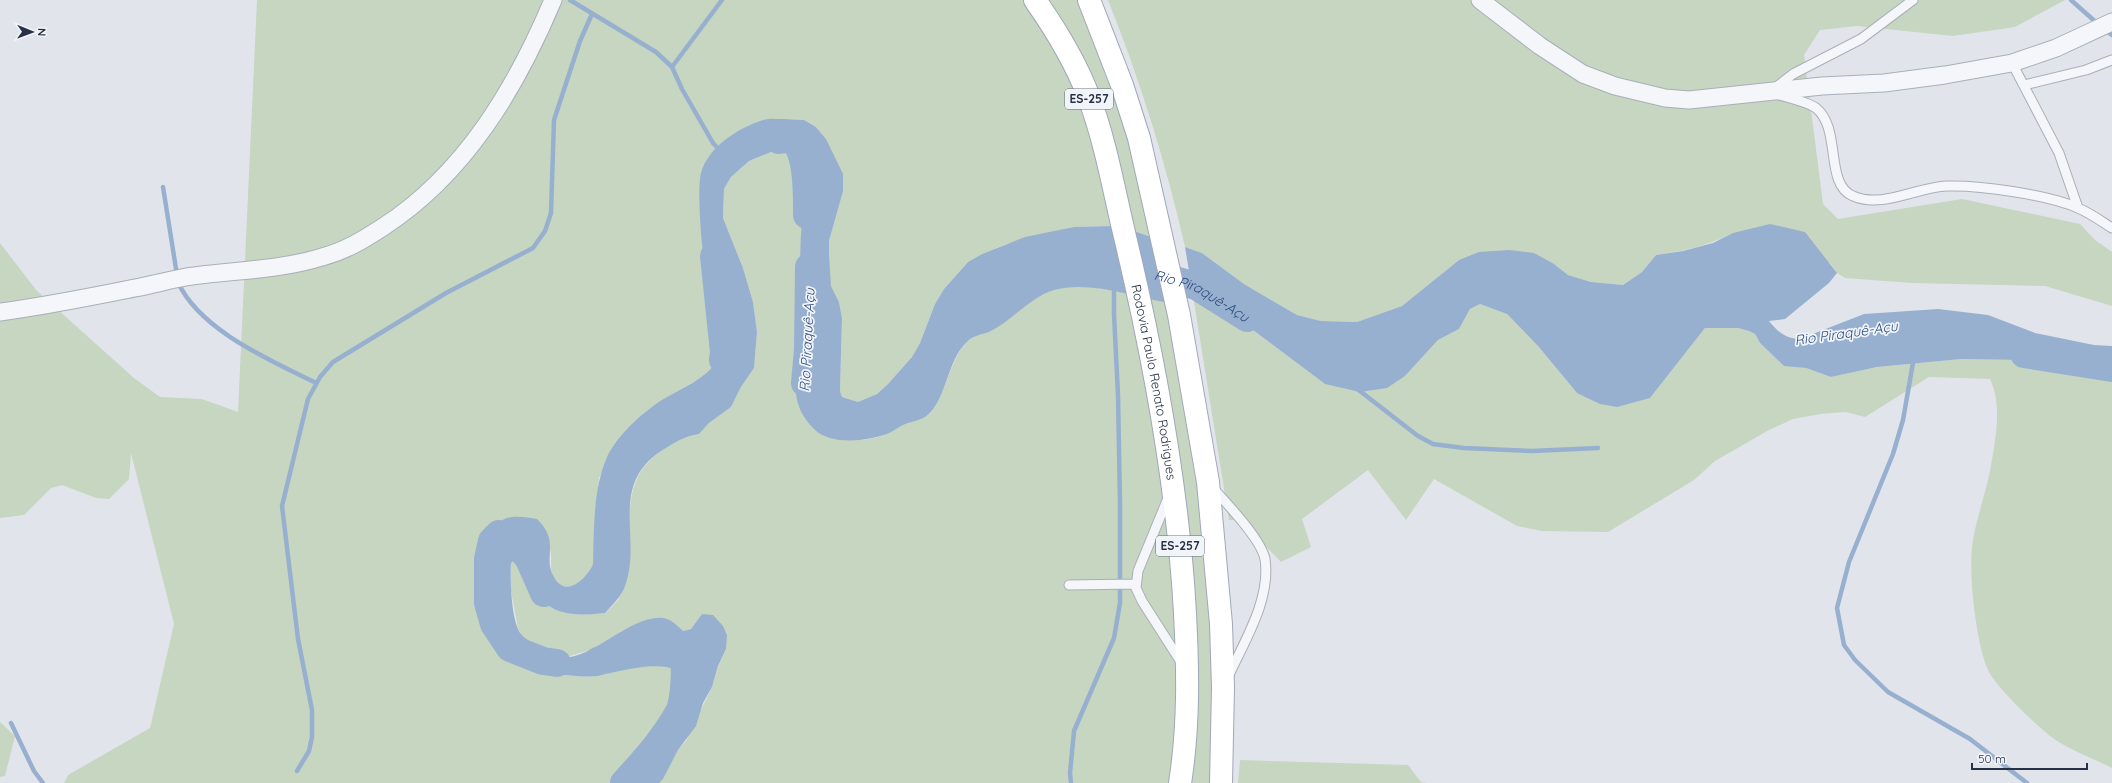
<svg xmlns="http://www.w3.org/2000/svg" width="2112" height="783" viewBox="0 0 2112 783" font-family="Quicksand,sans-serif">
  <rect width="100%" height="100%" fill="#e1e5eb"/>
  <path fill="#c6d6c1" d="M257,0h823l35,90 42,149 -32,-11 -14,-2 -37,1 -68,17 -24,10 -14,8 -24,27 -9,15 -15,39 -8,14 -25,28 -10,9 -19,8 -16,-5 -2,-6 2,-73 -3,-16 -8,-16 -2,-14v-31l9,-33 -12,-69 -10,-12 -12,-7 -20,-1 -42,10 -21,15 -14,15 -7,34v25l5,46 13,30 3,21 -2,41 -7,12 -9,8 -46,28 -37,33 -21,41 -6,86c-6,14 -25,34 -39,14 -5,-8 -2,-17 -3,-24 -2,-12 -9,-24 -14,-35l-28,-2 -13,11c-1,23 -5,47 -1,70 4,25 26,67 52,76 5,1 13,1 18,1 11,1 27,3 37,0 21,-7 40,-33 61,-31 11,14 24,27 25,45 1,6 -4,12 -7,17 -16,30 -41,53 -66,77h-551l4,-8 82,-47 24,-104 -43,-171 -2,26 -20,20 -13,-1 -34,-13 -11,3 -27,27 -24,3v-275l37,48 97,87 26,19 42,2 36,13z
    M1108,0h957l-50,27 -62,9 -96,-10 -37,4 -16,25 19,149 15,15 124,-20 118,25 15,16 17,12v54l-67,-20 -133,-3 -67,-5 -8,-5 -7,-10 -97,-30c-25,13 -50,18 -77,22l-14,17 -19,13 -32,-3 -23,-7 -14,-11 -95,-4 -57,46 -45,16 -36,-1 -24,-6 -53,-31 -42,-31 -17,-6c-19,-84 -45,-167 -77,-247z
    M783,147c13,6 21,11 23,26l-5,99 3,19 8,23 1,11 -1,12 -14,33 18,61c24,10 49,13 73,2 5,-2 9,-6 13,-8 14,-6 24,-3 33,-18 11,-18 18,-54 34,-67 6,-5 16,-6 23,-10 20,-12 38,-32 60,-40 33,-11 84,7 117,13l39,244 9,197 -4,39h-554l19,-33 8,-9 26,-54 6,-20 8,-18 -24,-35 -11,15 -8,2 -9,-8 -37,1 -44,25 -26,8 -15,-1 -13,-5 -18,-16 -3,-7 -7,-37v-29l12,-10 5,2 6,39c7,3 8,7 14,12 14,12 40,10 57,8 4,-4 10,-9 13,-13 28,-52 -13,-116 48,-152 11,-7 20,-12 33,-14l10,-11 22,-16 10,-20 13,-19 3,-36 -4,-30 -10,-34 -20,-50 1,-29 7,-12 18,-16z
    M1191,283l21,13 33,28 80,60 80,-8 33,-36 21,-11 11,-20 10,-5 27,10 31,32 39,47 73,5 55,-70h33l11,3 6,3 5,9 23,22 23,3 25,9 46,-10 84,-8 120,2 31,2v405c-18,-9 -47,-20 -62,-32 -16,-13 -54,-49 -62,-66 -12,-28 -19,-92 -16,-123 3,-25 13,-51 18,-76 5,-29 13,-65 0,-92l-61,-2 -64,40 -19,-5 -25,2 -28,5 -24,11 -54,31 -21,19 -86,52 -66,-1 -25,-5 -83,-47 -28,41 -38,-50 -66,49 9,28 -30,15 -41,-42h-11z
    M0,722l15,14 -10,40 -5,1z
    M1240,760l168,5 13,17 5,1h-188z"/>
  <path fill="#98b0cf" d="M784,119l20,1 12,7 10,12 17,35v17l-14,50v14l2,31 8,16 3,16 -2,73 2,6 16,5 19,-8 10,-9 25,-28 8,-14 15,-39 9,-15 24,-27 14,-8 43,-17 49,-10 37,-1 14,2 32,11 12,64c-36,-6 -79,-23 -115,-13 -24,7 -42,31 -65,42 -6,2 -15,4 -20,8 -20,17 -21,48 -35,68 -10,14 -17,11 -31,17 -5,2 -10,7 -16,9 -20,7 -56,12 -73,-5 -22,-22 -22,-46 -11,-74 5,-10 10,-19 10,-30 0,-16 -9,-31 -11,-46 -4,-27 0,-54 2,-81 1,-10 4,-23 1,-32 -4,-11 -13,-14 -22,-19l-34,14 -18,16 -7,12 -1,29 20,50 10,34 4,30 -3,36 -13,19 -10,20 -22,16 -10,11c-13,2 -22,7 -33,14 -60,35 -23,89 -41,138 -4,11 -12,18 -20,27 -16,2 -43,4 -57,-8 -6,-5 -7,-9 -14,-12l-6,-39 -5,-2 -12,11c-1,16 0,58 10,71 3,4 8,6 11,10 42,44 89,-30 131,-26 8,1 15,8 20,13l8,-2 11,-15 11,1 10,11 4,9 -1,14 -8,17 -6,21 -9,16 -7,23 -18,24 -15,29 -4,4h-44l48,-47 25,-43 -1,-15 -4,-9 -20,-25c-21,-2 -41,24 -61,31 -10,3 -26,1 -37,0 -5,0 -13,0 -18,-1 -26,-9 -48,-51 -52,-76 -4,-23 0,-47 1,-70 6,-16 29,-11 41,-9 24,23 5,38 17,58 12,22 33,1 39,-13 1,-35 0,-75 14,-107 10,-21 31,-40 49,-53 18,-13 58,-27 63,-49 4,-18 4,-43 -1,-61 -3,-10 -10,-20 -13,-30 -4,-17 -8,-76 -4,-91 7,-26 37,-45 62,-53 7,-2 14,-1 21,-1z
    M1770,224l35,8 32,41 -8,10 -44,36 -16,2c9,11 17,18 31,18l64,-25 74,-5 50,6 47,18 59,12 18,1v17l-31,-2 -120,-2 -84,8 -46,10 -25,-9 -22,-2 -24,-23 -5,-9 -6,-3 -11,-3h-33l-55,70 -33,9 -17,-3 -23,-11 -39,-47 -31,-32 -27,-10 -10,5 -11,20 -21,11 -33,36 -18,12 -27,4 -35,-8 -80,-60 -33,-28 -21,-13 -6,-36 17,6 42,31 53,31 24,6 36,1 45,-16 57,-46 20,-8 30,-2 25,3 20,11 14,11 23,7 32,3 19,-13 14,-17 27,-4 30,-8 20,-10z"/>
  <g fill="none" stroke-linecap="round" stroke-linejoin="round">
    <path stroke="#98b0cf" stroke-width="4.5" d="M570,0l86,52 16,15 10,22 31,54 8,9
      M2071,0l27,24
      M2104,29l8,6
      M672,67l50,-67
      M163,187l14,88
      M178,282c21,48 94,79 138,101
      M1914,357l-11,63 -10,34 -44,108 -12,46 7,37 11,15 33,32 82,47 57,44
      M1356,388l62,48 15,8 31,4 68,3 66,-3
      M11,723l23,48 9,12
      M297,771l12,-20 3,-14v-27l-14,-71 -16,-133 26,-107 12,-22 13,-15 113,-69 87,-45 12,-17 6,-18 3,-93 26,-79 12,-27
      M1071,783l-1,-10 4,-42 40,-93 6,-35v-100l-2,-108 -4,-81v-28"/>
    <g stroke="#98b0cf" stroke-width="28">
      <path d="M779,140c6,-1 10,-2 15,2 14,10 13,57 13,73"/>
      <path d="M714,256l10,96 -1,8"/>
      <path id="s1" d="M1146,272l50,14 51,32"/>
      <path d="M2024,354l88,14"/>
      <path d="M805,383l3,-33 1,-83"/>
      <path d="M544,593l-15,-34 -18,-22 -12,-3 -7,7 -4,18v44l6,21 16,24 33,13 14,2"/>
      <path d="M598,661c23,-4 67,-17 86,-1 2,12 0,42 -5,52 -14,26 -35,49 -55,71"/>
    </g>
    <defs>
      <path id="service" d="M2012,63l47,90 19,55
        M2024,85l62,-15 26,-10
        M1775,88l18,-14 68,-35 52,-39
        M1776,94c12,4 30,7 40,14 26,21 8,76 37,88 29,13 64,-9 94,-10 34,-1 101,9 131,22 12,5 23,13 34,20
        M1213,488c14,16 48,51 52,71 6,40 -20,81 -36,116
        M1168,498l-30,73 -2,17 6,13 39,61
        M1069,585l67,-1"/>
      <path id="minor" d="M1480,0l60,46 43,28 32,12 50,12 24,2 133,-14 62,-3 61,-8 67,-12 44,-15 56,-26
        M0,312c46,-6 90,-15 135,-24 17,-3 34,-8 51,-11 45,-7 91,-6 136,-20 23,-6 41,-17 61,-30 82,-53 133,-139 170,-227"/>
      <g id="primary">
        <path id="s2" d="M1035,0c21,30 40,61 53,95 18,47 26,97 38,146 29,122 52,246 59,372 3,57 4,113 -5,170"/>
        <path d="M1089,0l33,85 17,53 40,177 29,167 13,142 2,63 -2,96"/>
      </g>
    </defs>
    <use href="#service" stroke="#a9afb9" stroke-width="11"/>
    <use href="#minor" stroke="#a9afb9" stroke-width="19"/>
    <use href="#primary" stroke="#9fa8b8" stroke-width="24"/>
    <use href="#service" stroke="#f4f6f9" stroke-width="9"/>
    <use href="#minor" stroke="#f4f6f9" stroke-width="17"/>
    <use href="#primary" stroke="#fff" stroke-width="22"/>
  </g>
  <g text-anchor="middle" stroke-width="3.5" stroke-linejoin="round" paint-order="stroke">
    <g fill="#f1f4f8" stroke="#646c7b" stroke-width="1">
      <rect x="1065" y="89" width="48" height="20" rx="3"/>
      <rect x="1156" y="536" width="48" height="20" rx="3"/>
    </g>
    <g font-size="12" font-weight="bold" fill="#273145">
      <text x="1089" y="103">ES-257</text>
      <text x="1180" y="550">ES-257</text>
    </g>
    <g font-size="13" fill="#273145" stroke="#f1f4f8">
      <text dy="5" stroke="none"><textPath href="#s2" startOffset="404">Rodovia Paulo Renato Rodrigues</textPath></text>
    </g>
    <g font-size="14" font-style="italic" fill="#2c4d7e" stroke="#f1f4f8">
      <text dy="5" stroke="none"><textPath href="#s1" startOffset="61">Rio Piraquê-Açu</textPath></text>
      <text transform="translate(1846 333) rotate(-8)" y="5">Rio Piraquê-Açu</text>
      <text transform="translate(807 340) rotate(-87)" y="5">Rio Piraquê-Açu</text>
    </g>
  </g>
  <g transform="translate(32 32) rotate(91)" stroke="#f1f4f8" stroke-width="3" paint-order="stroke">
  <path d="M0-3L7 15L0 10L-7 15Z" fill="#273145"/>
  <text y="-6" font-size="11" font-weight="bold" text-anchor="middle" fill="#273145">N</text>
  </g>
  <path d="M1972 763v6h115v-6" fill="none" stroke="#273145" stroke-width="2"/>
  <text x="1978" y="763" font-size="12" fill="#273145" stroke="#f1f4f8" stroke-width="3" paint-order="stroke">50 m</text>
</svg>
